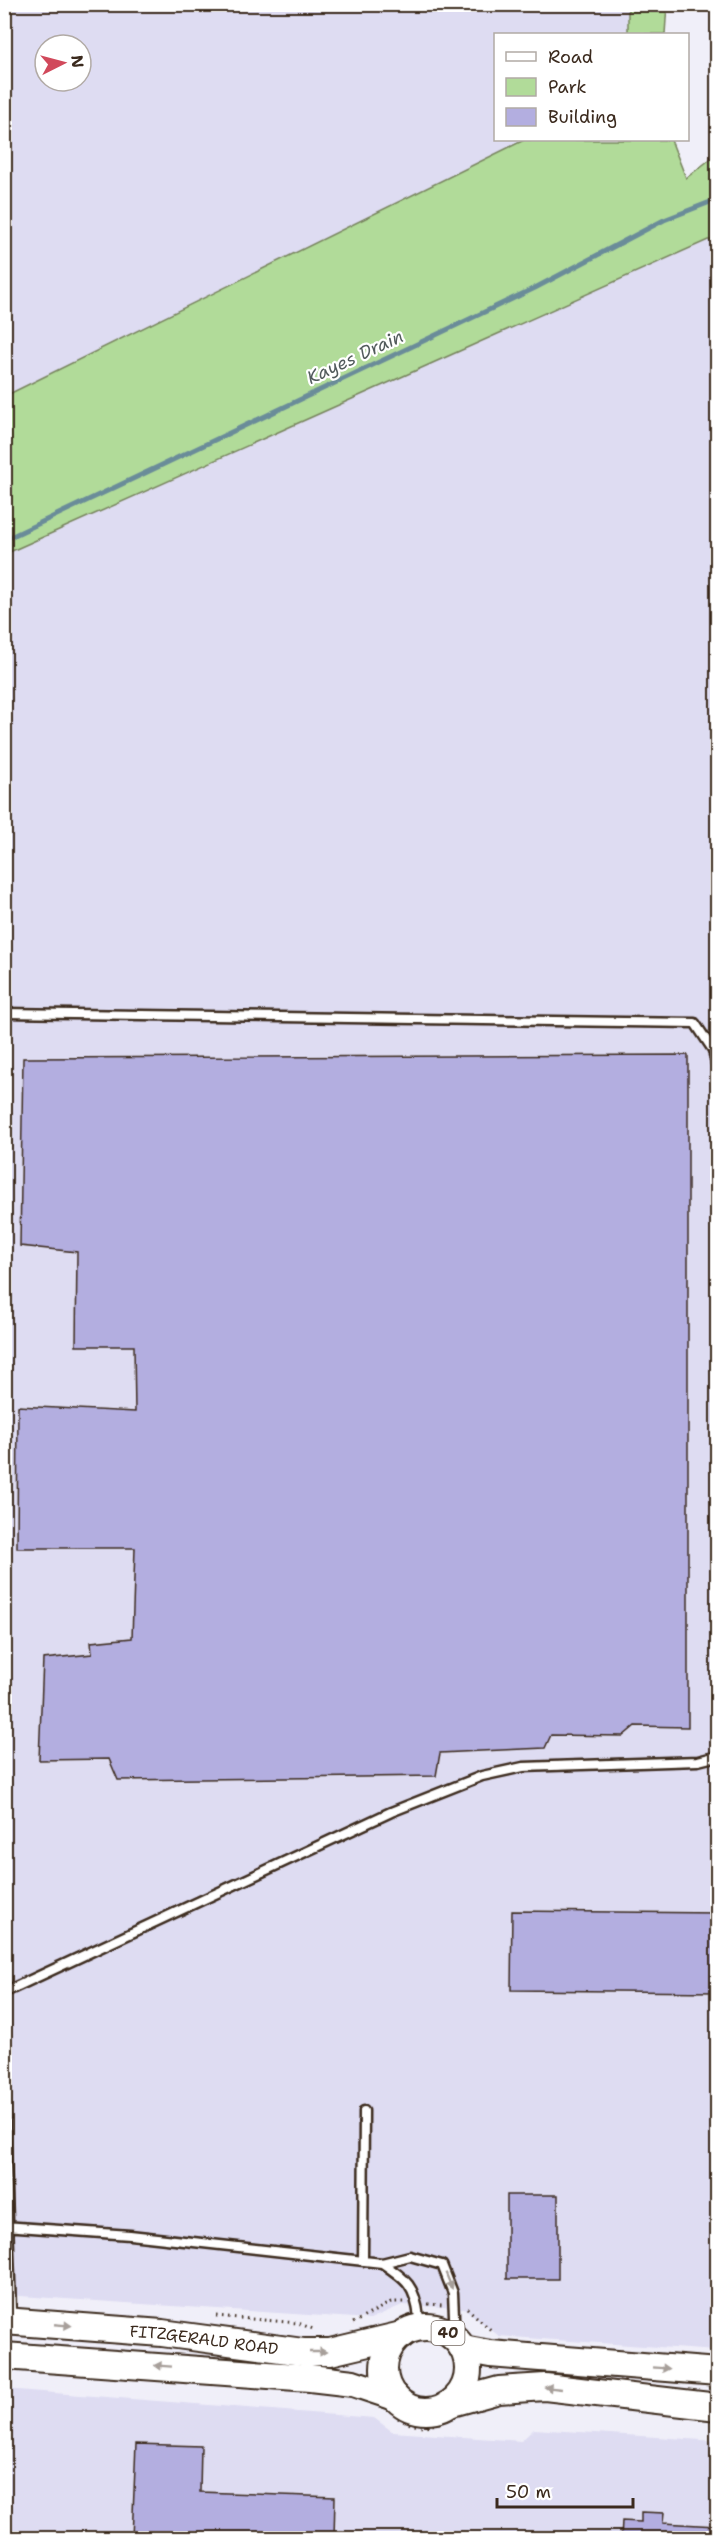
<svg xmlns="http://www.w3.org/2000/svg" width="722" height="2543" viewBox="0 0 722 2543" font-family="'Shantell Sans',sans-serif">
  <rect width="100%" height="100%" fill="#f0eff9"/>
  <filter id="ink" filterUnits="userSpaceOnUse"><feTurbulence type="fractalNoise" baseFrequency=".0167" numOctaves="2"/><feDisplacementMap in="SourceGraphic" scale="12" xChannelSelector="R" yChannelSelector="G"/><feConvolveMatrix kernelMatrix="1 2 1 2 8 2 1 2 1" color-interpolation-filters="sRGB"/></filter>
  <g filter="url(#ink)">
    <path fill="#dedcf2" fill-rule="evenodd" d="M5,5h623v29h-132v106h28l-519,256zM45,45h36v36h-36z
      M708,240h9v2111l-218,-15 -35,-28 -62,-3 -32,14 -365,-24 -1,-1741z
      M4,2389l370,29 19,14 128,9 13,-12 183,12v97h-712z"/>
    <path fill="#b1db99" stroke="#76825c" stroke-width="1.5" d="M628,5h39l-2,29h-37z
      M524,140h147l15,38 31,-24v86h-9l-703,314v-158z"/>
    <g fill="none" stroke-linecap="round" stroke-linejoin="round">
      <path stroke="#6a8c99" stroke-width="5" d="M4,540l531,-252 129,-68 54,-21"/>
    </g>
    <path fill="#b3aee0" stroke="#3b2a1e" stroke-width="1.5" d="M688,1055v672l-53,-1 -12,10 -72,-1 -6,13 -105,5 -4,23 -318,4 -9,-21 -70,1 4,-101 49,-5 -1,-12 41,-4 3,-90h-118l1,-142 117,6 -1,-66h-58l1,-94 -57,-6 3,-188z
      M512,1911l206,2v79l-207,-2z
      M507,2195h51v84h-51z
      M136,2444l65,2 -1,46 135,5 -1,41h-202z
      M641,2512l23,1 -1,10 53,3 -1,12h-94l1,-17 19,1z"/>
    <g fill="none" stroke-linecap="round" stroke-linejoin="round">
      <defs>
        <path id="lane" d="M4,1013l691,10 18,27 5,22
          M4,1923l1,207 6,180 -2,7
          M5,1992l386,-180 91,-36 41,-9 175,-6 20,-5
          M4,2226l126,9 252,28 28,-7 32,9 11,28 2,45
          M363,2261l1,-150
          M382,2263c25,17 33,23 37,54l-11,14"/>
        <g id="primary">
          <path id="s1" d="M4,2321l158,12 141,19h27l72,-17"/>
          <circle cx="426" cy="2369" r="42"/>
          <path d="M463,2349l27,5 228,18"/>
          <path d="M4,2356l306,22 43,5 42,14"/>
          <path d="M452,2403l47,-13 46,-3 173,20"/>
        </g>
      </defs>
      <use href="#lane" stroke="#3b2a1e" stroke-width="13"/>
      <use href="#primary" stroke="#3b2a1e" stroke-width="30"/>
      <path stroke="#3b2a1e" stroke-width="3" stroke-dasharray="1.5 4.5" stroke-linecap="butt" d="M428,2304l14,1
        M467,2308l25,23
        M216,2316l82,7 15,6
        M353,2323l38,-21h13
        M398,2418c14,9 28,10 44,4"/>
      <use href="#lane" stroke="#fff" stroke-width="8"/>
      <use href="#primary" stroke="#fff" stroke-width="26"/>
    </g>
    <defs><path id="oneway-solid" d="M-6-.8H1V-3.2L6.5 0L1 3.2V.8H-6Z" transform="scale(1.5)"/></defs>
    <g fill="#a79f9a">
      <use href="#oneway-solid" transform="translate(449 2281) rotate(68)"/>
      <use href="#oneway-solid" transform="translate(63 2325) rotate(5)"/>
      <use href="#oneway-solid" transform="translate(318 2352)"/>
      <use href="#oneway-solid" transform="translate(163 2366) rotate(-176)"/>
      <use href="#oneway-solid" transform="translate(661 2368) rotate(4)"/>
      <use href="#oneway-solid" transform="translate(553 2388) rotate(-174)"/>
    </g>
  </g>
  <g text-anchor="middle" stroke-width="4.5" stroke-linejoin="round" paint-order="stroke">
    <rect fill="#fff" stroke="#766a62" stroke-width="1.5" x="431.5" y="2321" width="33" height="24" rx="4.5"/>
    <g font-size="15" font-weight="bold" fill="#3b2a1e">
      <text x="448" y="2338">40</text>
    </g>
    <g font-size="16" fill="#3b2a1e" stroke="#fff">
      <text dy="6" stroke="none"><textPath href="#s1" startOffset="201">FITZGERALD ROAD</textPath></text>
    </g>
    <g font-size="18" font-style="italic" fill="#525b5c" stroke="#fff">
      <text transform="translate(355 357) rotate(-25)" y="6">Kayes Drain</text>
    </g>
  </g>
  <rect width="722" height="2543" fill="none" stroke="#fff" stroke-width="24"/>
  <rect x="12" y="12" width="698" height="2519" fill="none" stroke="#3b2a1e" stroke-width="2" filter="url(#ink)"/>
  <rect x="494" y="33" width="195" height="108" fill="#ffffff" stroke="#b1aaa5" stroke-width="1.5"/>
  <rect x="506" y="52" width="30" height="9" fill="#ffffff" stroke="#b1aaa5" stroke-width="1.5"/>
  <text x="548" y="63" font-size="18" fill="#3b2a1e">Road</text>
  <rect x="506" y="78" width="30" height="18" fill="#b1db99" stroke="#b1aaa5" stroke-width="1.5"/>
  <text x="548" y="93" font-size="18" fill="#3b2a1e">Park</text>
  <rect x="506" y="108" width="30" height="18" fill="#b3aee0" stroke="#b1aaa5" stroke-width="1.5"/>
  <text x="548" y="123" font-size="18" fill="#3b2a1e">Building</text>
  <g transform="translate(63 63) rotate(84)"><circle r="28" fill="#ffffff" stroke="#b1aaa5" stroke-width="1.5"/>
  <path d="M0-4.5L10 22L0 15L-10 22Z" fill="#d1495b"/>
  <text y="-9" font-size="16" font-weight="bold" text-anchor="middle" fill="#3b2a1e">N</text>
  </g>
  <path d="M497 2498v9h136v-9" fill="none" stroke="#3b2a1e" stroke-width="3"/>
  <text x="506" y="2498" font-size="18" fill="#3b2a1e" stroke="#ffffff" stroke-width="4.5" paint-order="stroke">50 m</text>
</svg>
